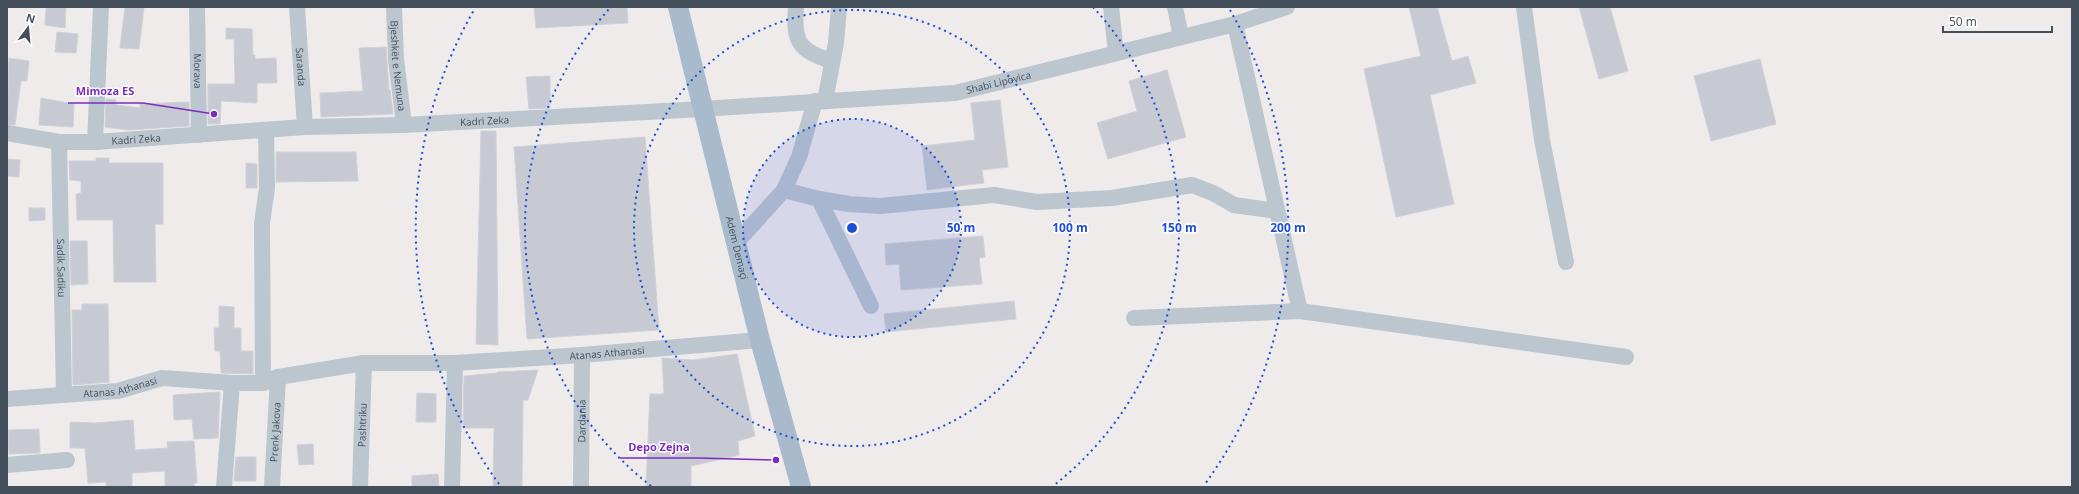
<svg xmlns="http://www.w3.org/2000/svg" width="2079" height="494" viewBox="0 0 2079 494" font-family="'Open Sans',sans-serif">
  <rect width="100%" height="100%" fill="#efebeb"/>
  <path fill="#c7cad2" stroke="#cfd1d8" d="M46,7h20l-1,21 -20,-3z
    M125,7h19l-5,42 -19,-1z
    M534,7h93l1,16 -92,5z
    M1409,7h28l15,54 16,-5 8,27 -46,12 24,109 -58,13 -32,-148 57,-13z
    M1579,7h31l18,64 -29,8z
    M226,28l26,1 1,26h2v4l21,-1 1,25h-20v20l-36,-2 -1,23h-12v-40h27l-1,-45h-8z
    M57,32l21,2 -2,19 -21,-1z
    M386,47l3,43h1l3,24 -72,3 -1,-24 43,-2 -4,-43z
    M9,58l20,3 -2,20h-6l-6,44 -8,-1z
    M1760,59l16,65 -65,17 -17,-65z
    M1167,70l19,67 -78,22 -11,-36 40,-12 -8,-30z
    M550,76v32l-21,1 -3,-32z
    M41,98l33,6 -1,23 -34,-2z
    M106,99l10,1v5l24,3v-4l49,-2v24l-61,4 -23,-3z
    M1000,100l8,67 -26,3 2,13 -57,7 -5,-44 53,-6 -4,-37z
    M481,131h15l2,214 -22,-1z
    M645,137l14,193 -132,9 -13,-192z
    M276,152h80l2,29 -82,1z
    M96,158h13v5h54v61h-8l1,58h-42l-1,-62h-36l-1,-26 5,-1v-12l-11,-1 -1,-19h27z
    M7,159l13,1 -1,17 -12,-1z
    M246,163l11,1v24h-11z
    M29,208h16v12l-16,1z
    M983,236l2,21 -6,1 3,26 -81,6 -2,-26 -13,1 -1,-21z
    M70,241h17l1,43 -17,1z
    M1014,301l2,18 -130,13 -2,-18z
    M82,304h26l1,78 -36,3 -1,-75h10z
    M219,306l15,1v21h7v23h12v23l-32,-1 -1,-22h-5l-1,-23h5z
    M737,354l18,82 -17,5 1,14 -48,11v21h-45l4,-93h14l-2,-36 31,2z
    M538,370l-10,30h-5l-1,87h-29l1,-59h-31l1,-52 33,-3v-1z
    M220,392l-2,46 -24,1 -2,-20 -18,1 -1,-25z
    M417,393l19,1v28h-20z
    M133,420l2,30 33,-2 -1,-6 27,-1 3,42h-3v4h-29v-16l-33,2v14h-26v-5l-18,1 -3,-35h-15v-26l25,1z
    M39,429l1,24 -31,1 -1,-24z
    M313,444l1,20 -15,1 -2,-20z
    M236,457h20v24h-22z
    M438,474l1,13h-27v-11z"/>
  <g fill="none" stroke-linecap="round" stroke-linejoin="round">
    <g stroke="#bbc6cf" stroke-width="16">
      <path id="s1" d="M197,7l2,128"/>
      <path id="s2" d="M297,7l8,120"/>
      <path id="s3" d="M394,7l2,52 8,66"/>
      <path d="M796,7c-3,35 3,44 36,54"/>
      <path d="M1111,7l5,46"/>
      <path d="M1175,7l6,30"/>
      <path d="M1524,7l18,133 24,122"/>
      <path d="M1235,24l65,287"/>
      <path d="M825,101l11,-58 3,-36"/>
      <path id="s4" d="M7,133l52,9h36l210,-15 99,-2 298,-16 253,-16 280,-69 52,-17"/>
      <path id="s5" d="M59,142l5,252"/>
      <path d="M95,142l6,-135"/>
      <path d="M784,190l35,9 30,5 31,2 114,-11 43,7 75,-4 80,-13 21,8 21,12 43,6"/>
      <path d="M819,199l52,107"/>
      <path d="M736,243l48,-53 15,-33 16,-56"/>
      <path d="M1134,318l166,-7 326,46"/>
      <path d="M263,383l-1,-160 5,-35 -1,-58"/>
      <path id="s6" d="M7,399l111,-8 44,-13 70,5h31l15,-6 86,-14h91l127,-8 178,-15"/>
      <path d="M7,465l60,-5"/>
      <path d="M224,487l8,-104"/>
      <path id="s7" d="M272,487l6,-110"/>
      <path id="s8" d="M360,487l4,-124"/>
      <path d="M452,487l3,-124"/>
      <path id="s9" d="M581,487l1,-132"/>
    </g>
    <path stroke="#a9bacd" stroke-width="20" id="s10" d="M678,7l82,333 41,147"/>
  </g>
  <circle cx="852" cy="228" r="109" fill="#1d4ed8" fill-opacity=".12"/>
  <g fill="none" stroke="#1d4ed8" stroke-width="2" stroke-dasharray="2 4">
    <circle cx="852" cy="228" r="109"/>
    <circle cx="852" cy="228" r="218"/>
    <path d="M651 486A327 327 0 0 1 611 7M1093 7A327 327 0 0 1 1053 486"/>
    <path d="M499 484A436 436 0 0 1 474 10M1230 10A436 436 0 0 1 1205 484"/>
  </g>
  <g text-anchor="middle" stroke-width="3" stroke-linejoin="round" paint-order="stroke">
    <g font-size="10" fill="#434f5a" stroke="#fff">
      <text dy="4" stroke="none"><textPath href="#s3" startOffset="59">Bjeshkët e Nemuna</textPath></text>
      <text dy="4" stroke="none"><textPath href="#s2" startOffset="60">Saranda</textPath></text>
      <text dy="4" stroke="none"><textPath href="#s1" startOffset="64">Morava</textPath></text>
      <text dy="4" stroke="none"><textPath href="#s4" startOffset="995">Shabi Lipovica</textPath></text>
      <text dy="4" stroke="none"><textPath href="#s4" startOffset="479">Kadri Zeka</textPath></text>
      <text dy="4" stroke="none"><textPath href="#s4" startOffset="130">Kadri Zeka</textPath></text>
      <text dy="4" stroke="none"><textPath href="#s10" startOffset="248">Adem Demaçi</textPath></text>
      <text dy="4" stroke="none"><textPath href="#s5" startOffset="126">Sadik Sadiku</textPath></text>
      <text dy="4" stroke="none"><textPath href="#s6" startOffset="605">Atanas Athanasi</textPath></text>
      <text dy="4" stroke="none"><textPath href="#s6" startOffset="114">Atanas Athanasi</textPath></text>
      <text dy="4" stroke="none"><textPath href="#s9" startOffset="66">Dardania</textPath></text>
      <text dy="4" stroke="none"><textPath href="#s8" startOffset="62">Pashtriku</textPath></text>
      <text dy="4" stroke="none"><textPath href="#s7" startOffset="55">Prenk Jakova</textPath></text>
    </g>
  </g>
  <circle cx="852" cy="228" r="6" fill="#1d4ed8" stroke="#fff" stroke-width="2"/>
  <g font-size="12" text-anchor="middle" font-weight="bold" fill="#1d4ed8" stroke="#fff" stroke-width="3" stroke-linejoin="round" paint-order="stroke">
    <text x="961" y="232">50 m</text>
    <text x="1070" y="232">100 m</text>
    <text x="1179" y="232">150 m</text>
    <text x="1288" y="232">200 m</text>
  </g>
  <path fill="none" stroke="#7b2cbf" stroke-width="1.5" d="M214 114L143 103H68M776 460L698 458H620"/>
  <g fill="#7b2cbf" stroke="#fff" stroke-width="1.5">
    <circle cx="214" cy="114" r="4"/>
    <circle cx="776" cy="460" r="4"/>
  </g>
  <g font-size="11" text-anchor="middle" font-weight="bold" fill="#7b2cbf" stroke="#fff" stroke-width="3" stroke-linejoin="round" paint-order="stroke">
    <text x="105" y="95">Mimoza ES</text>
    <text x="659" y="451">Depo Zejna</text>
  </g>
  <rect width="2079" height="494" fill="none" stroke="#434f5a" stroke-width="16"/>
  <g transform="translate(28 28) rotate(16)" stroke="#ffffff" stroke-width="3" paint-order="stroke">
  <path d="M0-3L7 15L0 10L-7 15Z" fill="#434f5a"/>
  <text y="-6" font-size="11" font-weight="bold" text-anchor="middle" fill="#434f5a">N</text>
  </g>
  <path d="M1943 26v6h109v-6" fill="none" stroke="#434f5a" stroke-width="2"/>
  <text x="1949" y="26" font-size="12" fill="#434f5a" stroke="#ffffff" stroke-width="3" paint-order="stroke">50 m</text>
</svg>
